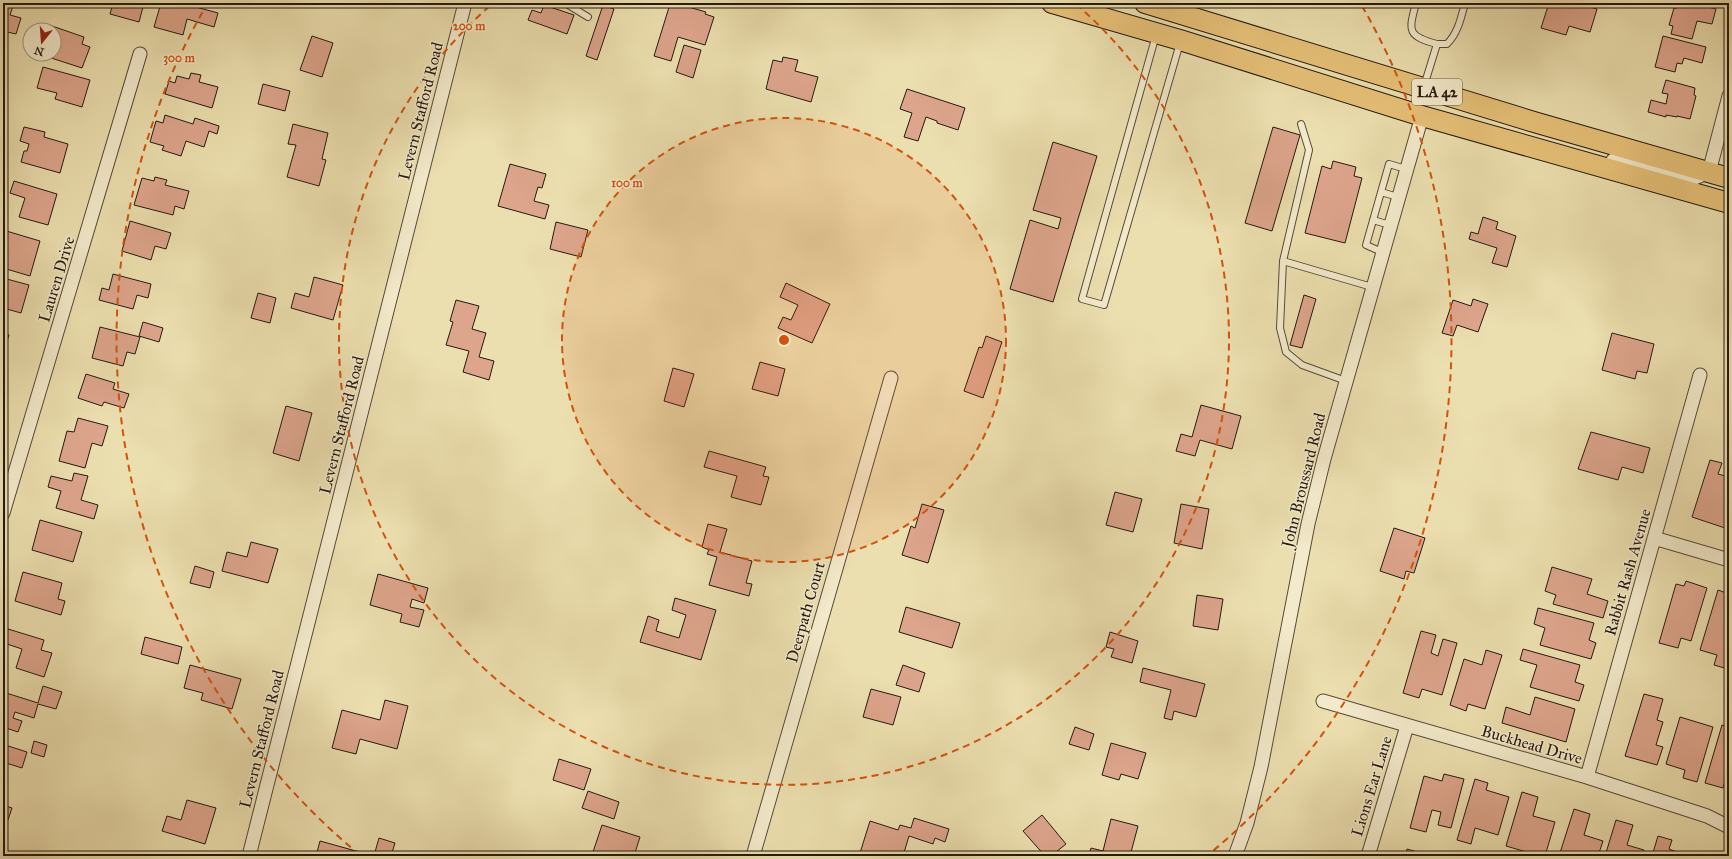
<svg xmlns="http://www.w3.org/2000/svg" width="1732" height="859" viewBox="0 0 1732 859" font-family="'IM FELL Great Primer',serif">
  <rect width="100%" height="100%" fill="#ecdfaf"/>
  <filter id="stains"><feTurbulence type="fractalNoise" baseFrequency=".005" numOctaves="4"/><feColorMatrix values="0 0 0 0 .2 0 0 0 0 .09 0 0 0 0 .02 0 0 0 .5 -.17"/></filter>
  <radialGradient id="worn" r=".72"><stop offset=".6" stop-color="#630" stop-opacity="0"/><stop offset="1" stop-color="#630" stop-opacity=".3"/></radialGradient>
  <path fill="#dda58c" stroke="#241911" d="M3,3h11l-4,12 11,3 -5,16 -13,-3z
    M113,3h31l-5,19 -29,-8z
    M161,3h20l37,10 -4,14 -27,-8 -4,16 -29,-8z
    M1549,3h28l20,6 -7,23 -21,-6 -3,9 -25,-7z
    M1679,3h14l23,6 -4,15 -15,-3 -5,18 -21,-5 2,-8 -4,-1 5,-17h3z
    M670,4l7,2 1,-2 28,8 -1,2 9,3 -9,28 -27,-8 -7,24 -17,-5z
    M544,5l30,10 -7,19 -39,-14 4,-10 9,3z
    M603,5l11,4 -17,51 -11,-4z
    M52,26l32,11 -2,7 8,3 -8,21 -40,-13 12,-1v-24h-4z
    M312,36l21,7 -11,34 -22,-7z
    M1663,36l43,11 -4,16 -18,-5 -2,6 -5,-1 -2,9 -20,-5z
    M684,45l17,5 -8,28 -17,-6z
    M783,57l15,3 -3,11 23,6 -7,25 -45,-13 7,-29 9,2z
    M43,67l47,13 -8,27 -27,-8 2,-6 -20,-5z
    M191,73l10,2 -2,7 19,5 -6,21 -47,-14 4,-13 6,2 2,-7 12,3z
    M1666,80l29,8 -1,7 2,1 -6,23 -13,-3v1l-11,-2v2l-18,-5 3,-12 15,4 2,-10 -6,-1z
    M263,84l27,7 -5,20 -27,-7z
    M907,89l58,19 -7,22 -21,-7v-2l-11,-4 -8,24 -14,-4 8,-24 -12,-4z
    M165,115l28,9 2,-6 24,8 -2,8 -8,-3 -5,16 -18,-6 -5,15 -19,-6 2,-4 -14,-4 6,-21 7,2z
    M293,124l35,9 -6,26 4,1 -7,26 -32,-9 9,-32 -8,-1z
    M24,127l21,5 -1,5 24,7 -8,29 -39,-11 3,-11h3l2,-7 -9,-3z
    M1273,127l27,8 -28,96 -27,-8z
    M1053,142l44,14 -44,146 -43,-13 20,-69 28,9 3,-11 -28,-8z
    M1333,161l23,6 -2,9 8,2 -17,65 -40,-10 17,-67 9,3z
    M510,164l36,10 -4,14 -4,-1 -4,14 15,4 -4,14 -47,-13z
    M155,177l12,3 -2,5 24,6 -5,18 -9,-3 -2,9 -39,-10 8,-27 12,3z
    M14,181l43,13 -9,31 -29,-8 6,-19 -15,-5z
    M1483,217l15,5 -2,7 20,7 -9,31 -15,-4 5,-15 -28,-9 2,-7 7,2z
    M130,221l41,12 -5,16 -11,-3 -4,14 -29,-9z
    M556,222l32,8 -7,27 -31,-8z
    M3,230l37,11 -10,35 -27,-8v-10l3,-11 -3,-1z
    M113,274l38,10 -3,14 -11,-3 -4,14 -34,-9 3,-12 7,2z
    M314,277l29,8 -10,35 -42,-12 4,-15 14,4z
    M3,278l26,7 -8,28 -18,-5z
    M786,283l44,21 -18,39 -34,-15 5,-11 8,3 7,-15 -18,-8z
    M258,293l18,5 -6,25 -19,-5z
    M1304,295l12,4 -14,49 -12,-3z
    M1473,299l15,5 -10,28 -21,-7 -4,11 -11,-3 11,-33 18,6z
    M456,300l23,6 -7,23 14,4 -7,24 15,4 -5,19 -26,-8 6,-21 -23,-6 7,-23 -3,-1z
    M143,322l20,6 -4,14 -20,-6z
    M100,327l40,10 -5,17 -8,-2 -4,14 -31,-8z
    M3,333l6,2 -6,19z
    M1612,333l42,11 -7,29 -10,-2 -2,8 -33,-9z
    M986,336l16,6 -19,56 -19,-7 15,-44 3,1z
    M760,362l25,7 -7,27 -26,-7z
    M673,368l21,6 -10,33 -20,-6z
    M86,374l29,9 -2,6 16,5 -5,14 -20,-6 -2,4 -24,-8z
    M1201,405l40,11 -9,33 -32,-9 -5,16 -19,-5 5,-17 11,3z
    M286,406l26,7 -13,48 -26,-8z
    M78,418l30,8 -6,20 -10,-3 -7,25 -26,-7 8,-30 7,1z
    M1591,432l59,16 -7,25 -21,-6 -4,13 -40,-11z
    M709,451l57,16 -3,9 6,1 -8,28 -30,-8 6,-21 -33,-9z
    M1710,460l12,3 -4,11 11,3v37l-4,14 -33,-11z
    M74,473l14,3 -7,24 17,5 -4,14 -38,-11 5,-17 -13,-4 3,-11 21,5z
    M1115,492l27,7 -9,33 -27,-7z
    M922,504l22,6 -16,53 -26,-8 9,-29 4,2z
    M1181,504l28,5 -7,40 -28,-6z
    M40,520l42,12 -9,30 -41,-12z
    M708,524l19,5 -7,23 32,9 -6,22 6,1 -3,12 -40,-11 8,-28 -10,-3 2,-4 -7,-3z
    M1394,528l31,10 -11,35 -8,-2 -2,8 -24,-8z
    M251,542l27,7 -10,34 -46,-12 5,-19 20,5z
    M195,566l19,6 -4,16 -20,-5z
    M1552,567l40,12 -5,15 21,7 -5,17 -50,-14 3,-9 -11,-4z
    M23,572l39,11 -4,16 7,2 -4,14 -46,-14z
    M378,574l50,14 -4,15 -12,-4 -2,8 14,3 -5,17 -19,-5 2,-8 -32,-9z
    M1686,581l21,7 -16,53 -10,-3 -3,10 -19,-5 17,-59 8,2z
    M1718,590l11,4v18l-2,7h2l-1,50 -14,-4 3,-10 -17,-5z
    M1197,595l26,4 -5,31 -25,-4z
    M675,598l41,12 -15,50 -61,-18 8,-26 11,4 -3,11 23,7 7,-23 -14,-5z
    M906,607l54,16 -8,25 -53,-16z
    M1538,608l56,15 -5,17 7,3 -5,16 -51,-14 5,-17 -11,-4z
    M8,629l36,11 -3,10 11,3 -8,24 -28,-9 6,-19 -18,-6z
    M1421,631l15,4 -5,18 7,3 5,-17 14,4 -15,52 -20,-6 -3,9 -16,-5z
    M1110,632l28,9 -6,22 -21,-6 3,-8 -8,-2z
    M145,637l37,10 -4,17 -37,-10z
    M1523,649l57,16 -5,17 9,3 -5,16 -49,-14 7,-22 -17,-5z
    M1486,650l16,5 -17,54 -17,-5 -2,7 -16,-6 14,-46 18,6z
    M190,665l51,14 -9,30 -31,-9 2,-7 -19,-5z
    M903,665l22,8 -6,19 -23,-7z
    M1143,668l62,16 -9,33 -22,-6 -2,9 -8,-2 7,-28 -31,-8z
    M43,686l19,6 -6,17 -18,-5 -4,14 -19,-6 -2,6 9,3 -4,11 -15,-5v-35l35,11z
    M871,689l30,8 -8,28 -30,-8z
    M1644,694l19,5 -6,21 6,2 -7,23 7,2 -6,18 -32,-9z
    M1535,697l40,12 -9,33 -64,-19 4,-16 24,8z
    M385,700l23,6 -11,43 -37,-10 -4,15 -24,-6 10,-38 38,10z
    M1680,717l33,10 -16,55 -14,-4 2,-8 -19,-6z
    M1722,725l7,2v39l-6,22 -18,-5z
    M1075,727l19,7 -5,16 -20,-6z
    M34,741l13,4 -3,12 -13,-4z
    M1111,743l35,10 -8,26 -17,-5 -2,6 -17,-5z
    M5,745l22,7 -5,16 -16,-5 -3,12v-24z
    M559,759l32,10 -7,21 -31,-10z
    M1444,774l20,5 -13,49 -13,-3 3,-13 -9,-2 -6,22 -16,-4 14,-52 18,5z
    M1475,779l13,4 -2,7 23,7 -11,38 -23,-7 -4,16 -14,-4z
    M588,791l31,11 -5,17 -32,-11z
    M1522,792l16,5 -5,19 22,6 -10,34h-16l1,-3 -24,-7z
    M187,800l29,8 -11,36 -43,-13 5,-15 14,4z
    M3,805l9,3 -4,12 -5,-1z
    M1574,809l16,5 -6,21 19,6 -5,15h-39z
    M1042,815l24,29 -15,12h-6l-22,-25z
    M914,818l35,11 -4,13 -10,-4 -2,6 -24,-8 -6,20h-33l-10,-3 10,-32 28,9 2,-5 11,3z
    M1111,819l27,7 -8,30h-41l2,-8 12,3z
    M1616,820l17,5 -6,20 17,5 -1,6h-38z
    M602,825l38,12 -6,19h-29l-12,-4z
    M1658,836l14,4 -3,9 19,7h-36z
    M379,838l16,5 -4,13 -16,-4z
    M320,841l54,15h-58z
    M1407,849l24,7h-26z"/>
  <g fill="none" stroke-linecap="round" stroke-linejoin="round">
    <defs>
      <path id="lane" d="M565,3l23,14
        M1416,3c-7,27 -10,33 21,41l-13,42
        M1156,35l-74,264 22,6 76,-262
        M1437,44h10c11,-11 14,-26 18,-41
        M1301,124l8,26 -26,111 -3,67 6,24 16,13 44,16
        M1381,192l17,5
        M1373,220l17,5
        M1382,252l-16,-7 23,-81 17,5
        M1283,261l89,26"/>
      <path id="street" d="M1613,160l77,20 19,-8 20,-76
        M3,513l137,-459
        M1654,538l75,22
        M1323,701l264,76 120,39 22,11
        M1587,777l113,-402
        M249,856l216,-853
        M753,856l138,-478
        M1235,856l12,-33 14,-56 47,-243 16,-65 98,-343
        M1368,856l39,-130"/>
      <path id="primary" d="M1052,3l128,37 242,76 307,87
        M1145,3l389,119 195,56"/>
    </defs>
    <use href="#lane" stroke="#564a38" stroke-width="8"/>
    <use href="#street" stroke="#564a38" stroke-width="15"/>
    <use href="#primary" stroke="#241911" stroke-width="22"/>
    <use href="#lane" stroke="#f3eacb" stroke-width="6"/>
    <use href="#street" stroke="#f3eacb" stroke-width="13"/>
    <use href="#primary" stroke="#e6c078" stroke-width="20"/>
  </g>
  <circle cx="784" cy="340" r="222" fill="#d4530c" fill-opacity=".12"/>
  <g fill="none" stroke="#d4530c" stroke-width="2" stroke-dasharray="7 5">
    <circle cx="784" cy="340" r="222"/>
    <path d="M1076 4A445 445 0 1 1 492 4"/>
    <path d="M360 855A667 667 0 0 1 206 6M1362 6A667 667 0 0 1 1208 855"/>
  </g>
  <g text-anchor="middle" stroke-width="3" stroke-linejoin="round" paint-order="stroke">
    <rect fill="#f3eacb" stroke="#625849" stroke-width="1" x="1412" y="79" width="50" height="26" rx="3"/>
    <g font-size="15" font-weight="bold" fill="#241911">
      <text x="1437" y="97">LA 42</text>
    </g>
    <g font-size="16" fill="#241911" stroke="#f3eacb">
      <text transform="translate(420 111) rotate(-76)" y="6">Levern Stafford Road</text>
      <text transform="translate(56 279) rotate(-73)" y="6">Lauren Drive</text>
      <text transform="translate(341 425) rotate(-76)" y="6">Levern Stafford Road</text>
      <text transform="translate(1303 480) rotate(-76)" y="6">John Broussard Road</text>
      <text transform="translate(1627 572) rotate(-74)" y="6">Rabbit Rash Avenue</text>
      <text transform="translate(805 612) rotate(-74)" y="6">Deerpath Court</text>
      <text transform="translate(261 739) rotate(-76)" y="6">Levern Stafford Road</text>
      <text transform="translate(1532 744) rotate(16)" y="6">Buckhead Drive</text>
      <text transform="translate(1371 786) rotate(-73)" y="6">Lions Ear Lane</text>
    </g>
  </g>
  <circle cx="784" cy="340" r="6" fill="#d4530c" stroke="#f3eacb" stroke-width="2"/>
  <g font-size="12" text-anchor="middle" font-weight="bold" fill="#d4530c" stroke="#f3eacb" stroke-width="3" stroke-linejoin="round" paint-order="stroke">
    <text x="469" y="30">200 m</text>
    <text x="179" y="62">300 m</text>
    <text x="627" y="187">100 m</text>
  </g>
  <rect width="1732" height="859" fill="none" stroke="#ecdfaf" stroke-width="16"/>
  <rect x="4" y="4" width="1724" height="851" fill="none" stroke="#241911" stroke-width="2"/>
  <rect x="8" y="8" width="1716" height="843" fill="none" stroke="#241911"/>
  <g transform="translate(42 42) rotate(197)"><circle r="19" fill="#f3eacb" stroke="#a09681"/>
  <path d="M0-3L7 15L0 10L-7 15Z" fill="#8f2418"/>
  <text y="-6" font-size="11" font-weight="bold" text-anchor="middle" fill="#241911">N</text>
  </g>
  <rect width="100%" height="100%" filter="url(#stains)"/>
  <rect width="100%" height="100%" fill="url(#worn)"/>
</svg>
